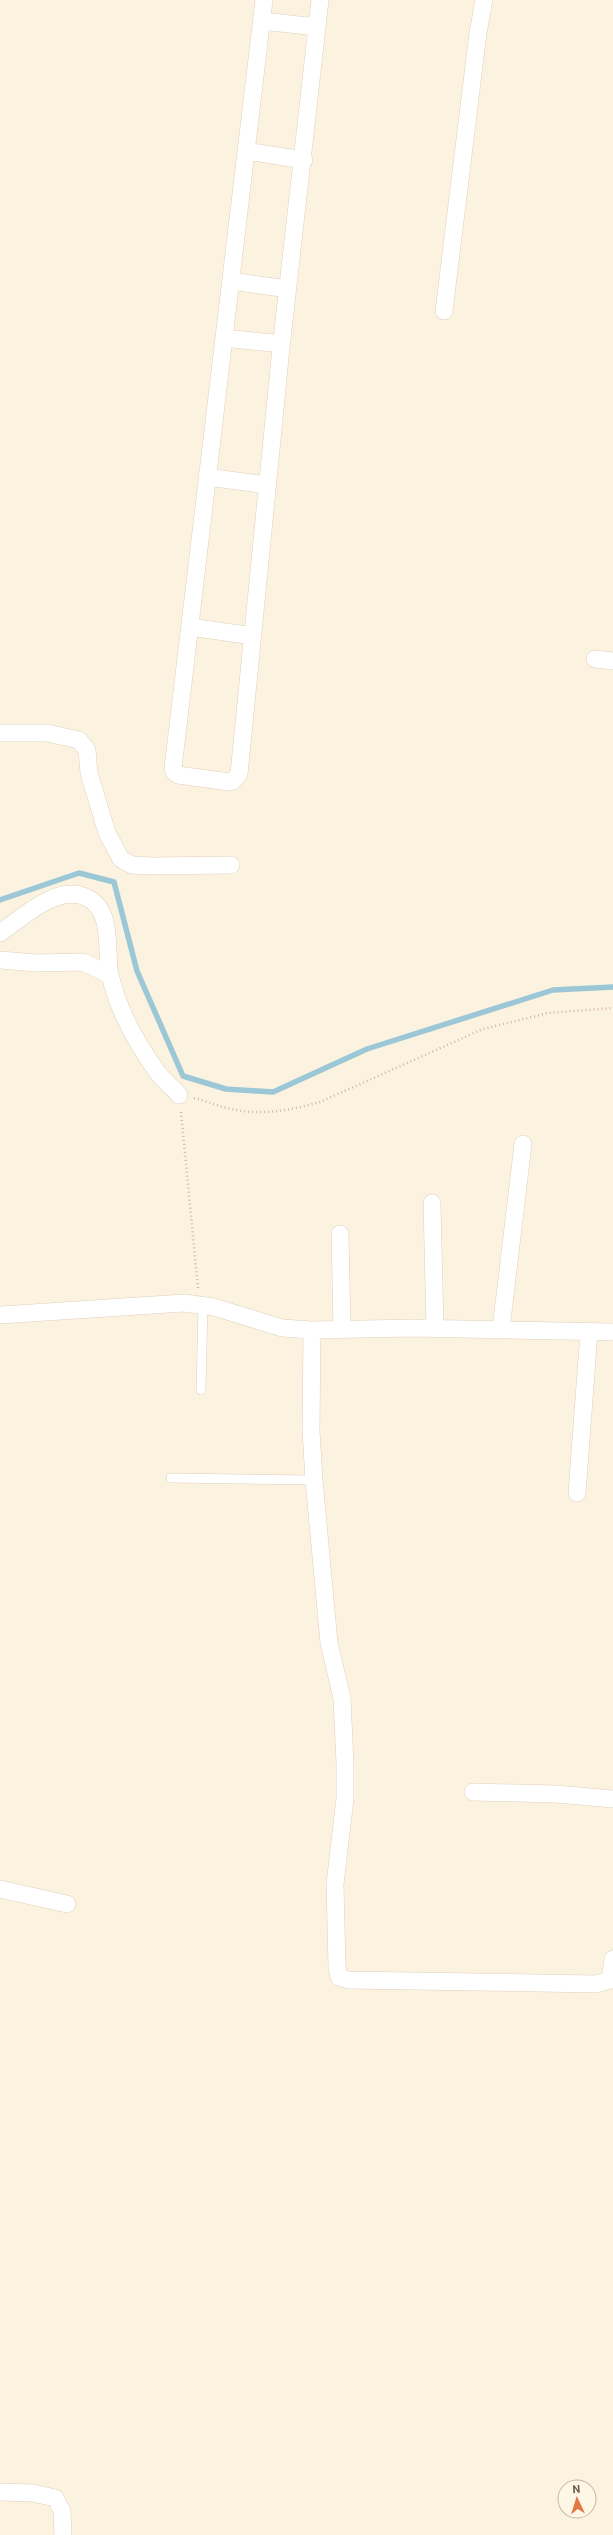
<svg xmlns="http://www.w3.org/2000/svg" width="613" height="2535" viewBox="0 0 613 2535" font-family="Roboto,sans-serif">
  <rect width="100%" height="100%" fill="#fbf3e0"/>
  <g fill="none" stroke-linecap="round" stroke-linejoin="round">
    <path stroke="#9bc7d6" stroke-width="5.5" d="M0,900l79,-27 35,9 23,89 46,105 43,13 47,3 94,-43 186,-59 60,-3"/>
    <defs>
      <path id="lane" d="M201,1390l2,-85
        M171,1478l143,2"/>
      <path id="street" d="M264,0l-91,768 2,5 3,2 51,7 4,-1 6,-7 42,-426 39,-348
        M262,21l55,6
        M246,151l58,9
        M231,281l57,8
        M444,311l34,-278 6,-33
        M224,338l57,6
        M207,477l60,8
        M190,627l63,9
        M595,659l18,2
        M0,733h47l32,7 8,10 2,23 18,60 14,26 11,6 21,1 78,-1
        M0,933c22,-15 55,-47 83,-37 32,11 22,54 27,79 8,35 27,69 48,98 6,8 14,14 21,22
        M0,960l36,3 47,-1 27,13
        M432,1203l3,126
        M340,1234l2,95
        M0,1315l184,-12 30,4 68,21 30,2 102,-2 199,4
        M501,1329l22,-185
        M312,1330l-1,101 3,49 15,163 13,55 3,66v35l-10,85 2,83 2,10 9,3 248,4 14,-4 3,-21
        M577,1493l12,-161
        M473,1792l83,2 57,5
        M0,1889l67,15
        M0,2492l33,1 22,5 7,13 1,24"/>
    </defs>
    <use href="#lane" stroke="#dfd0bc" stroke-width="10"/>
    <use href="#street" stroke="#dfd0bc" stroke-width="18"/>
    <path stroke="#d4b79c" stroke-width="2.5" stroke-dasharray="1 3" stroke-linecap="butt" d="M194,1098c13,3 25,9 38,11 29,7 60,1 88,-7l163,-73 65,-16 65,-5
      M181,1112l17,176"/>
    <use href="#lane" stroke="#fff" stroke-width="9"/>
    <use href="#street" stroke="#fff" stroke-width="17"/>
  </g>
  <g transform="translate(577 2499) rotate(356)"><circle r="19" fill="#fff7e5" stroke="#c6b8a6"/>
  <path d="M0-3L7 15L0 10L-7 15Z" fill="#e47746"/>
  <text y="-6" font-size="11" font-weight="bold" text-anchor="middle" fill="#715a48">N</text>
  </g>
</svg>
